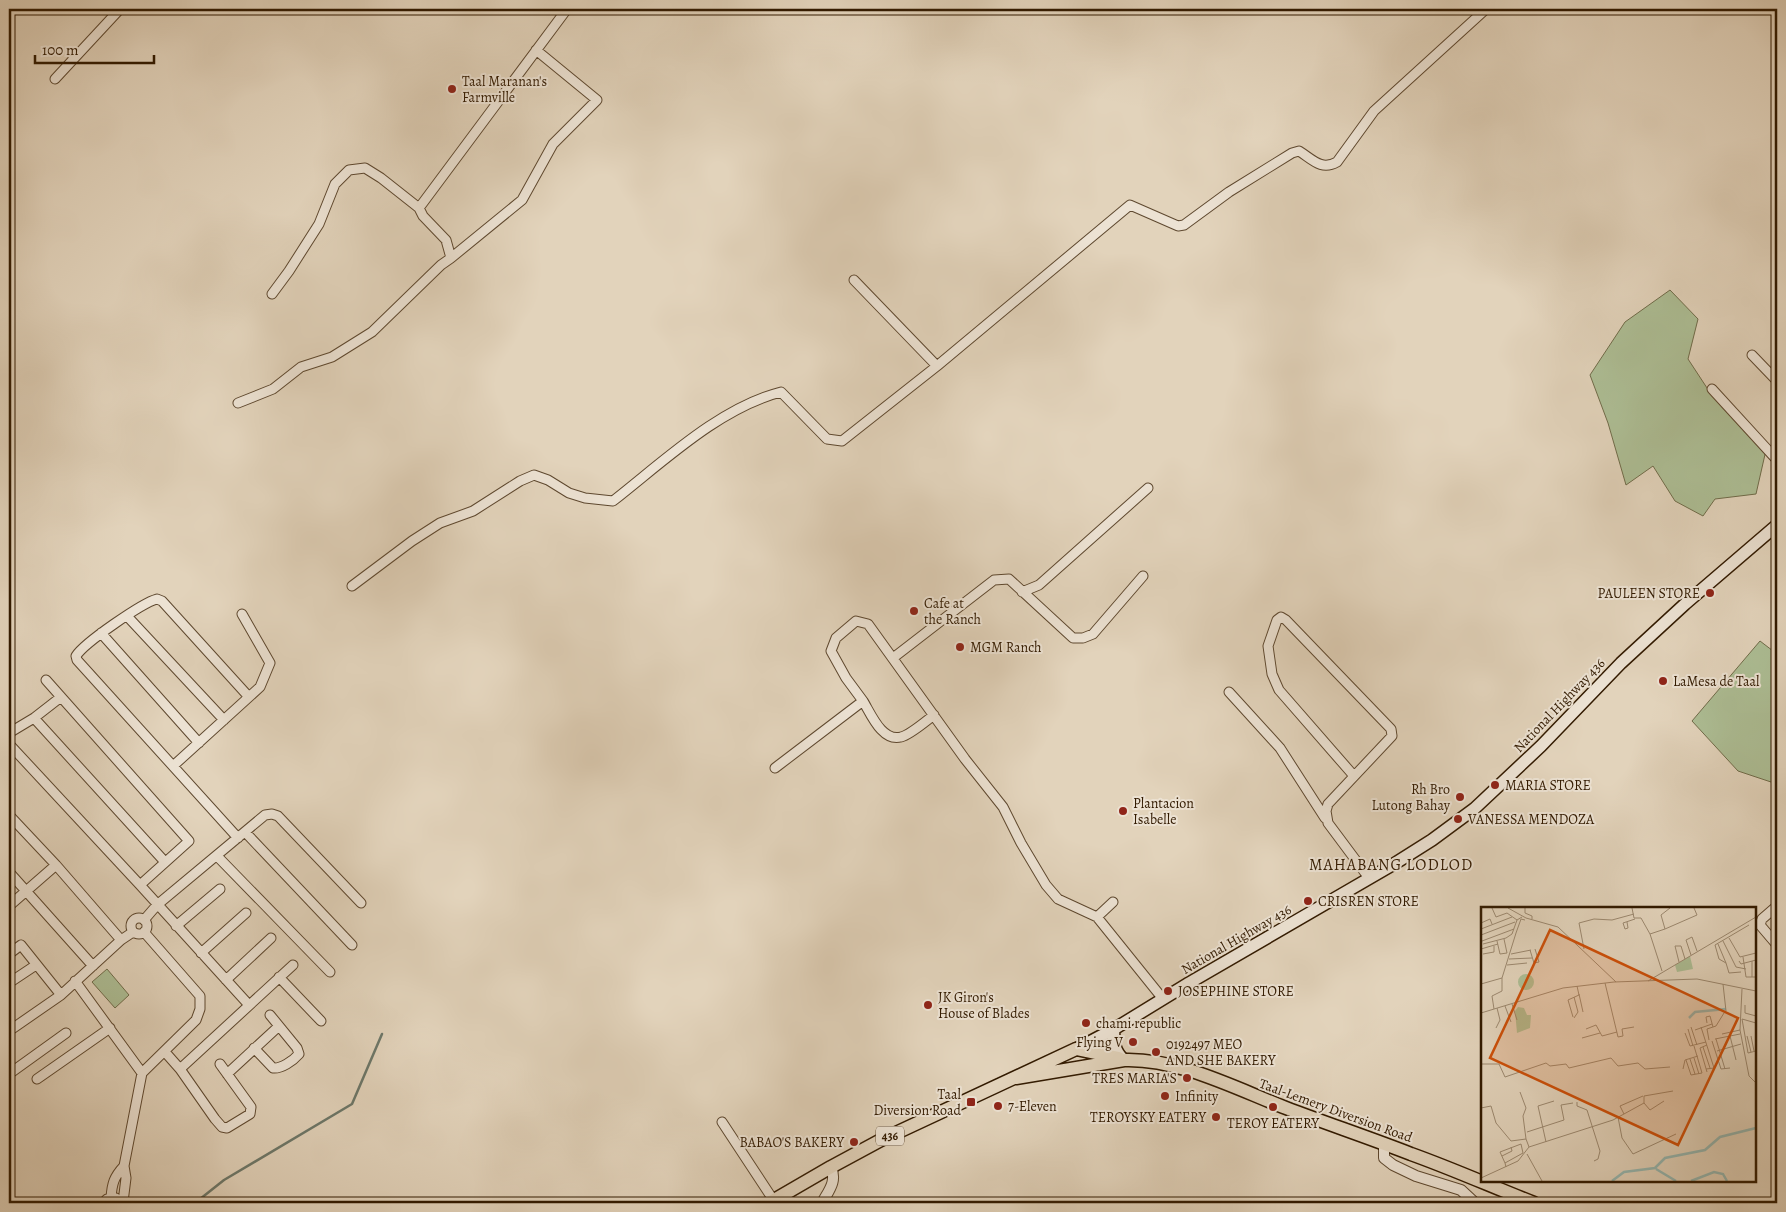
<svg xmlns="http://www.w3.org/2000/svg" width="1786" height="1212" viewBox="0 0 1786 1212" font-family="Alegreya,serif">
  <rect width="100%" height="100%" fill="#e2d3bb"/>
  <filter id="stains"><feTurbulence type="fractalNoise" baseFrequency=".004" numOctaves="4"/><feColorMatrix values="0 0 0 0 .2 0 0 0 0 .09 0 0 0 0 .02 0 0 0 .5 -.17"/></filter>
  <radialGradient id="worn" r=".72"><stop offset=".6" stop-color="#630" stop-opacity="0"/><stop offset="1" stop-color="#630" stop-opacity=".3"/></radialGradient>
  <path fill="#adbe95" stroke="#706c4a" d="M1670,290l28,29 -10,40 21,32 57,59 -10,44 -41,5 -12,17 -28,-15 -22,-35 -27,19 -18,-62 -18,-48 35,-53z
    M1760,641l17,13v130l-39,-13 -46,-50z
    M107,969l22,26 -14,13 -23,-26z"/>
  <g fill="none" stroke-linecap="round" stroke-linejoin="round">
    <path stroke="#6d786a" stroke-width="2.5" d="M195,1203l29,-23 128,-76 30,-70"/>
    <defs>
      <path id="minor" d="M55,79l65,-70
        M451,258l71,-58 31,-56 44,-44 -61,-50
        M854,280l83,86
        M272,294l17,-23 30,-47 16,-40 14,-14 16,-2 16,10 38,30
        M1752,355l25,26
        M1712,389l65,71
        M238,403l35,-14 28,-22 31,-10 40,-25 69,-67 10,-7 -5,-18 -23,-24 -4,-8 148,-199
        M352,586l60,-45 28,-18 33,-12 47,-30 14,-6 14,5 21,13 16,5 28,3c50,-39 106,-93 168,-109l46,47 15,2 95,-75 193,-161 48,21 6,-1 45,-33 63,-39 7,-2c13,8 22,20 38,11l37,-51 112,-102
        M1022,592l17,-7 109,-97
        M127,616l97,104
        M101,633l98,110
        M893,658l101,-78 15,-1 64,59h10l10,-4 50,-58
        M46,680l143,161 -49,44
        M1229,692l51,56 45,70
        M863,701c8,13 19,41 38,36 9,-2 25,-16 33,-22
        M34,718l131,144
        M9,733l25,-15 27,-21
        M9,744l131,141 109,120
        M173,766l87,-79 10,-24 -28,-49
        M775,768l88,-67 -17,-23 -15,-27 5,-13 20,-17 12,3 97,135 38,48 18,36 25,42 12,14 39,18 66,82
        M1354,776l-75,-86 -7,-16 -4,-28 9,-26 4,-3 5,3 105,109 1,7 -64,68 -2,7 2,12 41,55
        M9,815l47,50 65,75
        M245,832l107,113
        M238,838l-161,-178 -1,-4c8,-13 66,-53 81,-57l5,2 87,96
        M217,856l113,116
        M9,872l84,94
        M9,906l47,-41
        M1777,906l-15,13 -2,6 17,20
        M1097,917l16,-15
        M131 926a8 8 0 1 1 16 0a8 8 0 1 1-16 0Z
        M144,920l13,-15 108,-90 7,-1 6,2 83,87
        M176,926l44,-37
        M201,953l45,-40
        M9,954l12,-9 40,50
        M279,977l42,44
        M226,980l45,-42
        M75,981l67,92
        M9,983l27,-18
        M9,1031l52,-36 60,-55 12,-8
        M254,1048l19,20c8,1 20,-7 26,-14l-2,-6 -27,-33
        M165,1052l15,17 35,50 7,8 5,1 23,-14 1,-7 -31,-43
        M180,1069l113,-104
        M9,1074l57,-41
        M227,1074l52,-48
        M37,1079l73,-51
        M722,1122l52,79
        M111,1198c1,-15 3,-21 13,-32
        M123,1202l3,-24 -2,-12 18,-93 54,-53 4,-11v-13l-56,-64
        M103,1203l4,-4 9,-1"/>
      <path id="tertiary" d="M1384,1144v14l9,7 23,11 45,14 14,13
        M822,1203c7,-13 15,-21 9,-36"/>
      <path id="secondary" d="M1114,1029c-1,12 0,22 10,31
        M1076,1049l38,-20 75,-46 205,-119 38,-24 42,-31 67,-63 80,-83 64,-59 92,-79"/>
      <path id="primary" d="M1016,1078l108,-18c54,-2 113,29 162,48 42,16 84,30 125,46 42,15 82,33 123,49
        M769,1203l62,-36 50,-27 195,-91 43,9"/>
    </defs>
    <use href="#minor" stroke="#5e482f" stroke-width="11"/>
    <use href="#tertiary" stroke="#5e482f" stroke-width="12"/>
    <use href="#secondary" stroke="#321a00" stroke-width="14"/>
    <use href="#primary" stroke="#321a00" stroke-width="15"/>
    <use href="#minor" stroke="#ece2d3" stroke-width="9"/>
    <use href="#tertiary" stroke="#ece2d3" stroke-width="10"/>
    <use href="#secondary" stroke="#ece2d3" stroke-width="11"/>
    <use href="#primary" stroke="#e2d3bb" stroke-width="12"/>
  </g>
  <g fill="#8f2418" stroke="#ece2d3" stroke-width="2">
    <circle cx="452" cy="89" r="5"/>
    <circle cx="1710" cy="593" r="5"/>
    <circle cx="914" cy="611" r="5"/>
    <circle cx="960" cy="647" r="5"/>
    <circle cx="1663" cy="681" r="5"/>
    <circle cx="1495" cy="785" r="5"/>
    <circle cx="1460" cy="797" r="5"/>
    <circle cx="1123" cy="811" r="5"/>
    <circle cx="1458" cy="819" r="5"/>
    <circle cx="1308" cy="901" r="5"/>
    <circle cx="1168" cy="991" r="5"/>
    <circle cx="928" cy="1005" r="5"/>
    <circle cx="1086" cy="1023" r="5"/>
    <circle cx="1133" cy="1042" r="5"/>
    <circle cx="1156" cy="1052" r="5"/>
    <circle cx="1187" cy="1078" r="5"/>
    <circle cx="1165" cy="1096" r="5"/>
    <rect x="966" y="1097" width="10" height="10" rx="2.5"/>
    <circle cx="998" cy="1106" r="5"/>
    <circle cx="1273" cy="1107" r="5"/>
    <circle cx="1216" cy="1117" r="5"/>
    <circle cx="854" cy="1142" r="5"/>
  </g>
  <g text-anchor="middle" stroke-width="4" stroke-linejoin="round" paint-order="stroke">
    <rect fill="#ece2d3" stroke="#6a563f" stroke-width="1" x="876" y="1126.5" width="28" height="19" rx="4"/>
    <g font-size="12" font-weight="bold" fill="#321a00">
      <text x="890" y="1140">436</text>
    </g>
    <g font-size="14" fill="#321a00" stroke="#ece2d3" text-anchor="start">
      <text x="462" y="86">Taal Maranan's<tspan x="462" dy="16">Farmville</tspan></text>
      <text x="1700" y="598" text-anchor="end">PAULEEN STORE</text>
      <text x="924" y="608">Cafe at<tspan x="924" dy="16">the Ranch</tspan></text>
      <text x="970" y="652">MGM Ranch</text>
      <text x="1673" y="686">LaMesa de Taal</text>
      <text x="1505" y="790">MARIA STORE</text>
      <text x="1450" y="794" text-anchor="end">Rh Bro<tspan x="1450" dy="16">Lutong Bahay</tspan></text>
      <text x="1133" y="808">Plantacion<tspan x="1133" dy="16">Isabelle</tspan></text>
      <text x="1468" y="824">VANESSA MENDOZA</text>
      <text x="1318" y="906">CRISREN STORE</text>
      <text x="1178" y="996">JOSEPHINE STORE</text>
      <text x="938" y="1002">JK Giron's<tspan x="938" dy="16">House of Blades</tspan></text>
      <text x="1096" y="1028">chami republic</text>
      <text x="1123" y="1047" text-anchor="end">Flying V</text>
      <text x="1166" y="1049">0192497 MEO<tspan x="1166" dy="16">AND SHE BAKERY</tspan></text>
      <text x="1177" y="1083" text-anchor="end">TRES MARIA'S</text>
      <text x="961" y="1099" text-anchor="end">Taal<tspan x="961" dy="16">Diversion Road</tspan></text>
      <text x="1175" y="1101">Infinity</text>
      <text x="1008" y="1111">7-Eleven</text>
      <text x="1206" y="1122" text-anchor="end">TEROYSKY EATERY</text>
      <text x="1273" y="1128" text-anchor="middle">TEROY EATERY</text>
      <text x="844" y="1147" text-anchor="end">BABAO'S BAKERY</text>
    </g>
    <g font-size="14" fill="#321a00" stroke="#ece2d3">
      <text transform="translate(1559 705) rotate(-46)" y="5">National Highway 436</text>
      <text transform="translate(1236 939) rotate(-30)" y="5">National Highway 436</text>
      <text transform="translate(1336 1110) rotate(20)" y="5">Taal-Lemery Diversion Road</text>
    </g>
    <g font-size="16" letter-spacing="1" fill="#321a00" stroke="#ece2d3">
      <text x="1391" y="870">MAHABANG LODLOD</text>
    </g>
  </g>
  <g transform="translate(1481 907)">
    <rect width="275" height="275" fill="#e2d3bb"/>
    <path d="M209,49l3,13 -16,3 -2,-7zM37 75a8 8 0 1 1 16 0a8 8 0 1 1-16 0ZM37,100l6,1 3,7h4l-1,13 -13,5 -2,-22z" fill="#adbe95"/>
    <path fill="none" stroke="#95b7b1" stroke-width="2.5" d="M208,111l6,-6 31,-3M175,262l20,12M131,274l12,-9 31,-4 10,-10 40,-8 15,-13 36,-9M210,274l23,-9 9,2 4,7"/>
    <path fill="none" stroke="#9c8970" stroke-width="1" d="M11,1l4,9 11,-4 10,7M27,1l18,10 32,9 58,55M44,1v5l7,3v3M151,1l2,10h7l9,16 12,37M146,15l1,6 -3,1 -2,-6 12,-4M0,16l9,-4 2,5M0,22l31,-12M184,22l32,-14 -3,-7M169,27l15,-5 -4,-14 9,-7M0,28l34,-13M248,31l11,19 16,-4M1,34l32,-12M16,34l3,13 7,-1 -3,-14M242,34l13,26 10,2M2,37l23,-6 6,-4 5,-14 5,-3M237,37l8,19M0,42l17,-5M103,42l-5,-26 15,-4 18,1 22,-6M49,43l4,13 5,-1 -4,-13M2,47l11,-2v-6M30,47l20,-4M210,48l-5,-15 6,-3 5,14M262,50l3,20h10M28,52l23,-1M258,54l2,3 15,-4M271,54v16M198,55l-4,-16h6l4,13M26,58l20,-2M260,65l-12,1 -3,-10 -7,-4 -4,-14 34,-20M167,74l108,-64M124,76l13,54 5,-1 -1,-7 12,-2M0,77l21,-6M242,77l3,27M261,82l-2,41 9,46 7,7M98,87l4,18M31,97l5,16M264,98v8l11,3M24,99l6,16M13,102l-2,-13 10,-5v-13l14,-45 5,-14 4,1M0,106l82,-25 51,-6 83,-3 59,12M92,110l-5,-17 11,-5 -2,-9M93,111l4,-6 -4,-15M226,116l-1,-6 4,-1 3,11M275,116l-14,-4 6,34 8,-2M210,120l6,18M220,120l13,41 -8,1M15,121l4,-8 -3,-12M105,122l10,-4 6,11 15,-4M207,122l5,17M214,123l17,-6M204,126l5,13 16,-4M241,127l18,-4M249,129l6,24M266,129l4,16M270,129l3,15M101,131l18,-5M234,132l25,-5M235,132l9,30M228,133l-2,-11 9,-3 8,-13M231,134l9,28 9,-1M222,140l7,21M236,144l24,-7M213,151l5,16M209,152l5,15M205,153l5,15 11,-2 -8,-27M0,157h18l6,13 41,-14 4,3 16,-2 3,4 42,-10 7,8 20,-3 7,6 25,-2M202,162l2,-9 13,-4M226,165l-7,-24 7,-3M39,185l6,16 -3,8 3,23M96,195v4l10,4 13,41 -2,8 -4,2M163,196l6,7 14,-9M0,201l10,-2 5,17 15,18 15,-2 3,8 84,-27 31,-17v-7l29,-5M143,207l-4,-8 23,-10M137,210l4,21 11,16 43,-20M46,225l37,-12 -3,-15 12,-2M65,235l-8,-36 16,-5M46,247l15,27M21,249l10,-5 -1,-4M24,256l18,-10 -2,-9 -21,8 5,11 1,4M0,271l37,-17 11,-14"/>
    <path fill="#cd500a" fill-opacity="0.15" stroke="#cd500a" stroke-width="2.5" d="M69,23l188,88 -60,127 -188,-87z"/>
    <rect width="275" height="275" fill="none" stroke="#321a00" stroke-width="2.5"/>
  </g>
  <rect width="1786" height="1212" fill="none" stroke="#e2d3bb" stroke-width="30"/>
  <rect x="10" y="10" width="1766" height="1192" fill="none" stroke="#321a00" stroke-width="2.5"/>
  <rect x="15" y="15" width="1756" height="1182" fill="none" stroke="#321a00"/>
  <path d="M35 55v8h119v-8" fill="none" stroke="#321a00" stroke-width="2.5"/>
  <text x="42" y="55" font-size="15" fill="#321a00" stroke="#ece2d3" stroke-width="4" paint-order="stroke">100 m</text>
  <rect width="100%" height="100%" filter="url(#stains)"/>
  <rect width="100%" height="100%" fill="url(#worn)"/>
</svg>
